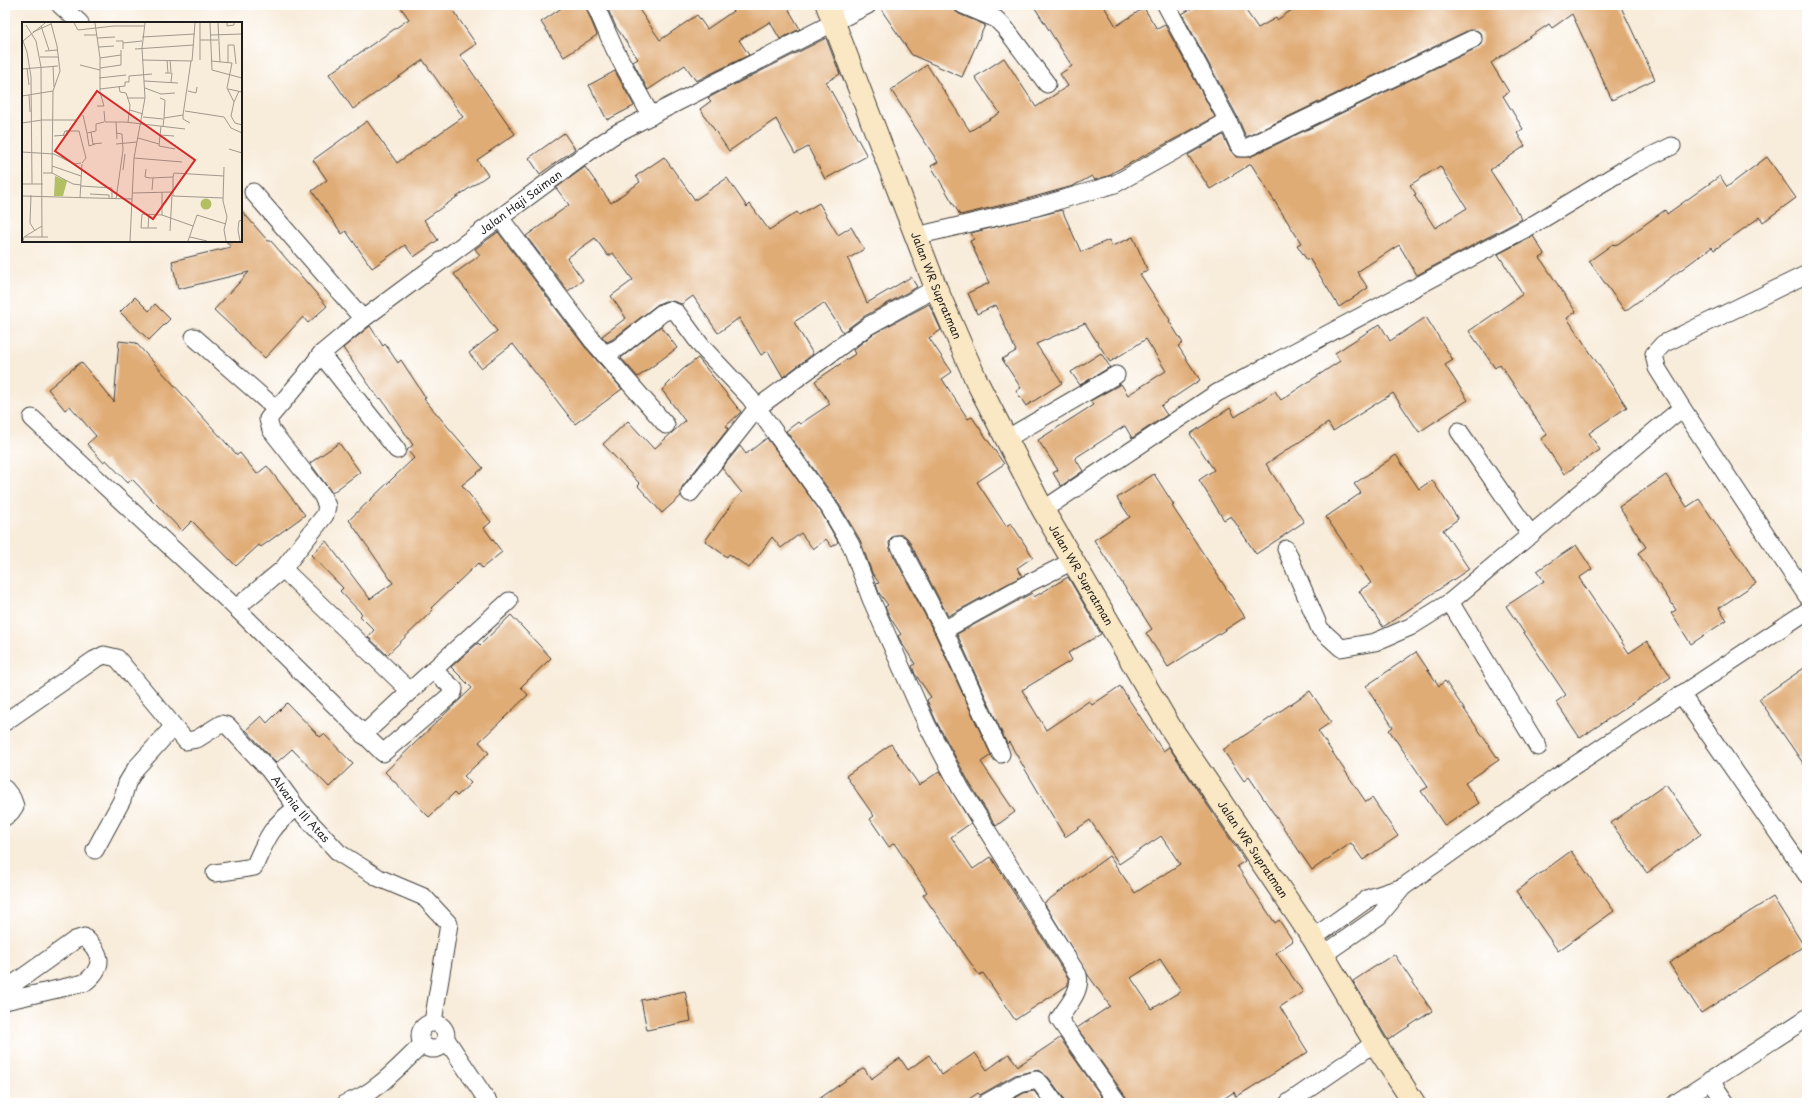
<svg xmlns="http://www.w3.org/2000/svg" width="1812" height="1108" viewBox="0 0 1812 1108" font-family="'Playpen Sans',sans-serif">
  <rect width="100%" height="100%" fill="#fff"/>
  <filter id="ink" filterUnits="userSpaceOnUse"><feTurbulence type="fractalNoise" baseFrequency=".025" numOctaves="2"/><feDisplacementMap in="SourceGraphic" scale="8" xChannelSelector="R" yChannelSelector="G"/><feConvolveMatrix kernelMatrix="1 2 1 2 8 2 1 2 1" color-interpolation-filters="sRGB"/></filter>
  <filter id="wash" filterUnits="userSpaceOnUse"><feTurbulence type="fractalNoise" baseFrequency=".012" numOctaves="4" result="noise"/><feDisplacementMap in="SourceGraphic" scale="16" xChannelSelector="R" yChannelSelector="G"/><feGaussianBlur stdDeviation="0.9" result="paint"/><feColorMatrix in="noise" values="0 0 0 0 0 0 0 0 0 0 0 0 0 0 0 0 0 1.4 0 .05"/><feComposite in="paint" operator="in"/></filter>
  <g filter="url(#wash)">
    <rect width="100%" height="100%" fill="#f8ecda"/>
    <g id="blocks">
      <path fill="#e0ac76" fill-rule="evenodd" d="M399,5h50l27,39 -16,11 55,79 -38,26 11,15 -64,45 14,20 -24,17 -9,-12 -33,23 -26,-37 -4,3 -30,-43 15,-11 -14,-20 54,-39 30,42 66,-46 -40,-57 -70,49 -24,-35 80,-55z
        M566,5h19l12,30 -33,22 -23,-35z
        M606,5h37l-5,3 22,32 37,-25 10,14 35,-24h56l-9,5 11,19 -20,10 -10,-17 -31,18 10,15 -53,26 -11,-16 -37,25 -15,-28 5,-3 -22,-32z
        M878,5h75l2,6 4,3 26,11 -23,52 -50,-22z
        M1033,5h70l13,21 28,-18 13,21 8,-4 50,92 -103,56 -1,2 -16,5 -3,-4 -19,10 -50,14 -63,15 -29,-49 7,-4 -47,-72 36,-25 43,66 30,-18 -25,-36 29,-19 32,49 32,-21 -8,-12 12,-8z
        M1197,5h45l16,23 18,-10 1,2 22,-15h321l35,74 -43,21 -40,-86 -20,14 -3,-4 -58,39 18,29 -6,4 20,33 -6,4 8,13 -35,24 32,49 -105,56 -18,-30 -42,27 11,16 -29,19 -30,-49 -2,2 -10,-15 4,-2 -50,-79 -41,25 -22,-34 35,-20 7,15 6,7h14l227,-109 4,-4 1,-9 -4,-4 -9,-1 -223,107 -9,-21 -55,-102zM1440,166l27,42 -32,20 -21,-33 2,-1 -6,-9z
        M826,38l14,36 -14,8 41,74 -42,23 -17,-32 -13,7 -19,-35 -47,32 -29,-42 11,-8 -3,-3z
        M615,71l19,35 -27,14 -18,-35z
        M564,133l11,16 -35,25 -11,-16z
        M664,157l31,43 32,-22 20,29 3,-3 19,26 28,-18 2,3 20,-12 19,32 13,-8 13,22 -16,10 19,44 44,-26 6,10 -54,30 -20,15 -19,-29 -30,19 19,32 -30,23 -15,-26 -7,4 -22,-37 -21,15 -25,-37 -11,8 -10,-3h-7l-7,3 -45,35 -6,3 -5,-6 24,-18 -15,-22 22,-16 -20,-27 -5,3 -13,-18 -28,20 16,22 -15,11 -42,-55 43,-31 -13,-17 29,-21 26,36 29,-21 -4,-6z
        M1767,157l29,41 -33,24 -3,-5 -46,33 -2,-3 -87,64 -36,-50 24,-17 2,2 50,-36 2,4 53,-38 7,11z
        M241,210l27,31h3l56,65 -19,17 -5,-6 -38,41 -51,-48 35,-38 -71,17 -6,-28 59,-14 -5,-6h15z
        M1062,210l19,42 28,-12 3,6 21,-9 15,34 -8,3 30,46 -1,1 14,22 -5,3 22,34 -39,26 6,9 -35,23 -7,-12 -50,32 8,13 -22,15 -8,-13 5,-3 -20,-30 55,-35 -3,-4 31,-17 7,11 38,-24 -20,-32 -36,23 -25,-39 -49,21 26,39 -36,23 -10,-15 5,-3 -19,-29 14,-8 -20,-46 -19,9 -9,-21 21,-10 -19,-42 4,-2 -3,-6z
        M498,232l87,115 37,42 -47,35 -62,-80 -32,24 -12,-15 28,-22 -43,-57 26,-19 -5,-6z
        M1533,236l12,19 -5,3 36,54 -9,6 60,89 -38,26 11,17 -36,24 -23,-35 6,-4 -47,-71 -5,4 -26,-37 54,-37 -25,-40z
        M135,297l14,14 6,-7 15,15 -21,21 -29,-28z
        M929,304l12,26 -12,8 23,34 -10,7 26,40 4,-2 32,47 -27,18 29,44 5,-3 22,34 -16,11 5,8 -74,40 -40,-77 -4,-4h-9l-4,3 -2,5 1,6 45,85 56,121 -10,7 34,50 -19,14 -26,-42 -34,-63 -9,-21 4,-3 -16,-23 -3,-8 3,-2 -12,-19 -5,-9 3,-2 -10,-15 -6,-12 3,-2 -9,-12 -3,-9 3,-1 -7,-10 -12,-33 -23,-39 -51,-70 12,-9 2,2 30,-20 -15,-23 40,-27 -2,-4 20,-16z
        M1426,317l27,43 -8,5 23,35 -49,32 -26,-39 -60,38 -5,-8 -62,41 38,58 -48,32 -25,-38 -7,4 -25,-40 15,-10 -24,-36 40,-26 5,9 40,-26 6,9 59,-39 -5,-8 45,-29 10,17z
        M370,326l13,20 2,-2 13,19 3,-3 25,38 -2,1 59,69 -21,17 29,37 -7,6 18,24 -20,16 -4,-5 -47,45 2,2 -46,45 -19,-18 6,-7 -14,-14 2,-2 -22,-23 3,-3 -32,-33 15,-14 44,58 23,-16 -44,-63 65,-62 -7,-8 6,-5 -32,-47 -2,1 -36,-51z
        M661,326l16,22 -39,29 -17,-19z
        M119,341l17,2 101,112 3,-2 17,21 10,-8 38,49 -44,32 -2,-2 -23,21 -44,-45 -10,10 -50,-52 -4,4 -22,-23 -3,2 -16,-18 9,-8 -26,-30 -5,4 -17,-21 33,-27 33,40z
        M1101,353l9,14 -30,18 -9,-13z
        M698,358l43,54 -15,14 2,3 -46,58 -1,9 -19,17 -24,-27 2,-2 -37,-40 25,-23 26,28 31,-28 -23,-31 20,-20z
        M767,438l54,74 17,30 -6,5 -6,-8 -13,10 -12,-16 -20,15 -9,-11 -23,31 -20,-14 -2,3 -22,-16 31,-43 6,-5 -20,-25 18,-22 6,8z
        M339,443l21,29 -28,21 -22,-30z
        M1396,455l23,34 13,-9 26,39 -15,11 26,39 -86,58 -24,-36 12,-8 -45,-66 35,-24 -7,-9z
        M1154,474l20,31 -2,1 73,111 -77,50 -22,-34 6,-4 -58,-89 36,-23 -13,-19z
        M1666,475l21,32 12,-8 57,84 -37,25 8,12 -36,24 -20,-31 5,-3 -38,-57 8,-6 -27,-40z
        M1576,545l16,24 -13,9 50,75 18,-12 24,36 -91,61 -24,-36 10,-7 -60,-89 38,-25 -7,-10z
        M1068,577l33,57 -33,19 4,7 -50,30 24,40 43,-29 3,4 28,-19 43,65 6,-4 29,44 47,70 -8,5 38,57 4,-3 14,21 -17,12 27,39 -23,15 28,45 -72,45 -2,-5 -17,11h-89l-2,-6 -49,-69 33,-22 -22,-31 -44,-72 65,-47 26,37 45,-29 -19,-28 -42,28 -29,-44 -25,17 -56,-95 -2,2 -50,-110 75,-41 2,4zM1160,959l21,32 -29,18 -21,-31z
        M511,615l40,43 -30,29 7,8 -49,47 10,11 -25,23 7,7 -14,13 -3,-3 -25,24 -44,-45 87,-84 -21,-21 27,-24 2,2z
        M1416,652l23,34 6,-5 54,79 -34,23 14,20 -34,23 -24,-35 7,-4 -39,-57 4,-3 -27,-41z
        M1807,666v103l-48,-70z
        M1310,691l21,31 -13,9 48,71 6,-4 26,38 -35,24 -12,-17 -39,27 -63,-93 -5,4 -21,-31z
        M287,703l33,34 4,-3 29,30 -24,23 -37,-38 -16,14 -30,-33 15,-14 6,7z
        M891,744l28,41 21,-14 31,52 -20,14 22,32 18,-12 77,121v7l-53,35 -32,-47 -4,2 -56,-80 4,-3 -33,-49 -5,4 -19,-28 4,-3 -28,-40z
        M1666,784l35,50 -54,39 -36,-50z
        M1571,851l43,60 -56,40 -42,-60z
        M1773,897l31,49 -103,67 -32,-50z
        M1394,954l38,57 -44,29 -35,-59z
        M685,991l6,30 -44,9 -6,-30z
        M1060,1038l46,65h-41l-2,-6 -14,-19 -11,-8 -23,5 -35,20 -2,-2 -15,10h-150l51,-35 7,11 29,-21 8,12 21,-15 13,20 33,-22 12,17 22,-16 9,12z
        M1034,1091l9,12h-36l17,-10z"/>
    </g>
  </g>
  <g filter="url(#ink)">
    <use href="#blocks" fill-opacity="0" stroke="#3d3b38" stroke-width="1"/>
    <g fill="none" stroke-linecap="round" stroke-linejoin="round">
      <defs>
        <g id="street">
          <path d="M60,5l20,18"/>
          <path d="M595,5l20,45 36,66"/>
          <path d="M963,5l33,14 9,9 42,56"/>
          <path d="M1166,5l62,116 10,23 3,4h5l227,-109"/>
          <path id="s1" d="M253,192l110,127 227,-168 27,-18 251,-128"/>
          <path d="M500,218l93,123 73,84"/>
          <path d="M916,236l110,-26 89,-26 113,-63"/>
          <path d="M363,319l-42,35 -18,24 -35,41 3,11 51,65 5,11 -2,9 -42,54 -47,39 147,145 70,-60 1,-4 -21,-19"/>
          <path d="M194,337l82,72"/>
          <path d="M321,354l76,96"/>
          <path d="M604,354l14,-6 44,-35 7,-3 8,3 25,34 48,51 79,109 22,38 20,54 56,126 34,64 117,186c4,16 -11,31 -19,44l59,84"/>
          <path d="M1682,408l125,188"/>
          <path d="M32,418l204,190"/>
          <path d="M1459,431l72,104"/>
          <path d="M1006,439l110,-64"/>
          <path d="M690,493l67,-85 111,-82 68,-38"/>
          <path d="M1043,510l174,-117 319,-170 96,-58 40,-19"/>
          <path d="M899,544l45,86 57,124"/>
          <path d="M1286,549l34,80 21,19 34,-6 35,-15 40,-25 232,-194 -25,-40 -3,-14 9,-10 144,-70"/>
          <path d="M283,569l127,122 99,-90"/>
          <path d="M1450,602l88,145"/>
          <path d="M944,630l83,-46 46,-23"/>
          <path d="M1681,694l126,181"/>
          <path id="s2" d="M5,722l89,-62 10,-5 13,3 69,83 11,-2 24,-15 7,2 41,44 28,38 42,45 40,25 45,19 25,27 -16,98"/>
          <path d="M363,735l47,-44"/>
          <path d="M5,789l7,9 3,8 -4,6 -6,5"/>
          <path d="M95,850l27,-50 5,-17 9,-15 37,-41"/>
          <path d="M215,873l39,-6c12,-27 17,-42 43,-59"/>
          <path d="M1313,938l56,-40 34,-11"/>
          <path d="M1323,955l56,-39 24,-29 154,-110 250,-166"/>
          <path d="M5,990l70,-50 9,-3c19,17 21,30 0,46l-79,18"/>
          <circle cx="433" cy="1036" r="13"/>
          <path d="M446,1039l43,64"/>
          <path d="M1710,1080l16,23"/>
          <path d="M346,1103c30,-9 54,-38 77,-59"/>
          <path d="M986,1103l34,-19 16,-4 5,4 14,19"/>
          <path d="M1288,1103l87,-60"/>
          <path d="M1676,1103l131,-85"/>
        </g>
        <g id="secondary">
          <path id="s3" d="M827,5l109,283 41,94 66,128 127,217 143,211 62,105 39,60"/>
        </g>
      </defs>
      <use href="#street" stroke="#3d3b38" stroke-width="19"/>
      <use href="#secondary" stroke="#3d3b38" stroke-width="24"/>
      <use href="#street" stroke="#fff" stroke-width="17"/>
      <use href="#secondary" stroke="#fae7c3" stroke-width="22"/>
    </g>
  </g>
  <g text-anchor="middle" stroke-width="4" stroke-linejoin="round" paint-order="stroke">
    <g font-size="11" fill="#1c1c1c" stroke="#fff">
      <text dy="4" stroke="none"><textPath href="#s1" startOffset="364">Jalan Haji Saiman</textPath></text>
      <text dy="4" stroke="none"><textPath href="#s3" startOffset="301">Jalan WR Supratman</textPath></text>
      <text dy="4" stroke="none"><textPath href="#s3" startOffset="625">Jalan WR Supratman</textPath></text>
      <text dy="4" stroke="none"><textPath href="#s2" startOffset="398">Alvania III Atas</textPath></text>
      <text dy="4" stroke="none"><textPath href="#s3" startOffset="949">Jalan WR Supratman</textPath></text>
    </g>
  </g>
  <g transform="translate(22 22)">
    <rect width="220" height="220" fill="#f8ecda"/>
    <path d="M33,154l12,5 -4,15h-9zM178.5 182a5.5 5.5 0 1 1 11 0a5.5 5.5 0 1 1-11 0Z" fill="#b2c063"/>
    <path fill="none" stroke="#a0998e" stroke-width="1" d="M29,1l6,23 3,25 -7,20 -1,82M52,1l4,7 36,-4h30M73,1l5,35v34l4,14h-7M188,1l2,47 30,8M196,1l2,39M205,1v3l7,-1v-2M4,3l10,16 5,26 1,170M19,4l8,24M11,10l18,-8M62,13h13M189,13l31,-1M120,15l53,-3M75,16l18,-1M178,18h18M1,19l4,11 4,25 1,107M1,19l22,-18M94,19h7v8M101,21l19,-2M77,25l15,-1M113,27l59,-4M23,29l13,-1M18,35h18M78,36l21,-3M120,38l50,1 3,-38M145,38l1,13M148,38l1,12M178,38v-37M189,39l21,2M206,40v-17h6l2,19M210,41l-5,25 7,14 -3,14 4,7 7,2M58,43l20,5M31,44l1,21M5,46l2,17M78,46l21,-3v-15M0,47l36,-3M143,51h7l-1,9M77,56l27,-3M122,59l34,2M97,64l1,6 6,1 4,12 -2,17M123,66l16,6 14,-1M78,67l25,-3v-4h4v-6l23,-2M206,67l14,3M166,69l8,2 1,-6M7,73l1,17M0,74l31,-5M105,76h18M138,76l5,2 -1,18M212,80l5,-11M108,88l13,4M82,89l1,11h20l60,7M163,89l39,6 7,11 11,5M61,93l4,18M161,93v4l7,4M121,95l20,2M94,100l1,17M0,101l20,-3h35M139,104l-2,20 16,3M141,104l1,-8 19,-3 8,-54M69,110l2,12 9,-1M138,113l14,1M32,114l13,-1v-5M41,114l2,-5h14l7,27 -4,5M116,116l21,6M73,122l-6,2 -2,-13 9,-2v-7l8,-2M94,122l21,-2M207,127l13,4M0,130l32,2 20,10 7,-1M112,136l48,4M30,144l29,10M202,145l-1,34 4,16 -3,13 2,11M124,147l-1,8 5,1 23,-1 1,-4 50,3M101,148l2,-16M21,151h9l21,11 8,1M151,155v19l50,2M0,162h21M59,164l31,2v11M130,168l1,-12M111,171l39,-1M68,172l19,1v3M9,173l-1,28 5,8M0,174l110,3M58,176l2,-34M94,177l7,-49 -1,-16 -6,-1M140,193v-23M126,206l1,-14M135,206h-16l1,-14 20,1 31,11M148,209l2,-36M3,215h23M168,215l17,4M1,219l1,-4 18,-11M108,219l4,-83 11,-60 -3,-50 3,-25M166,219l9,-26 29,9M218,219l-2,-11 1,-9 3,-1"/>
    <path fill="#d62828" fill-opacity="0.15" stroke="#d62828" stroke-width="2" d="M75,69l98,69 -42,59 -98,-68z"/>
    <rect width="220" height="220" fill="none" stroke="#1c1c1c" stroke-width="2"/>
  </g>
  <rect width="1812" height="1108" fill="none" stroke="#fff" stroke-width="20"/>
</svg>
